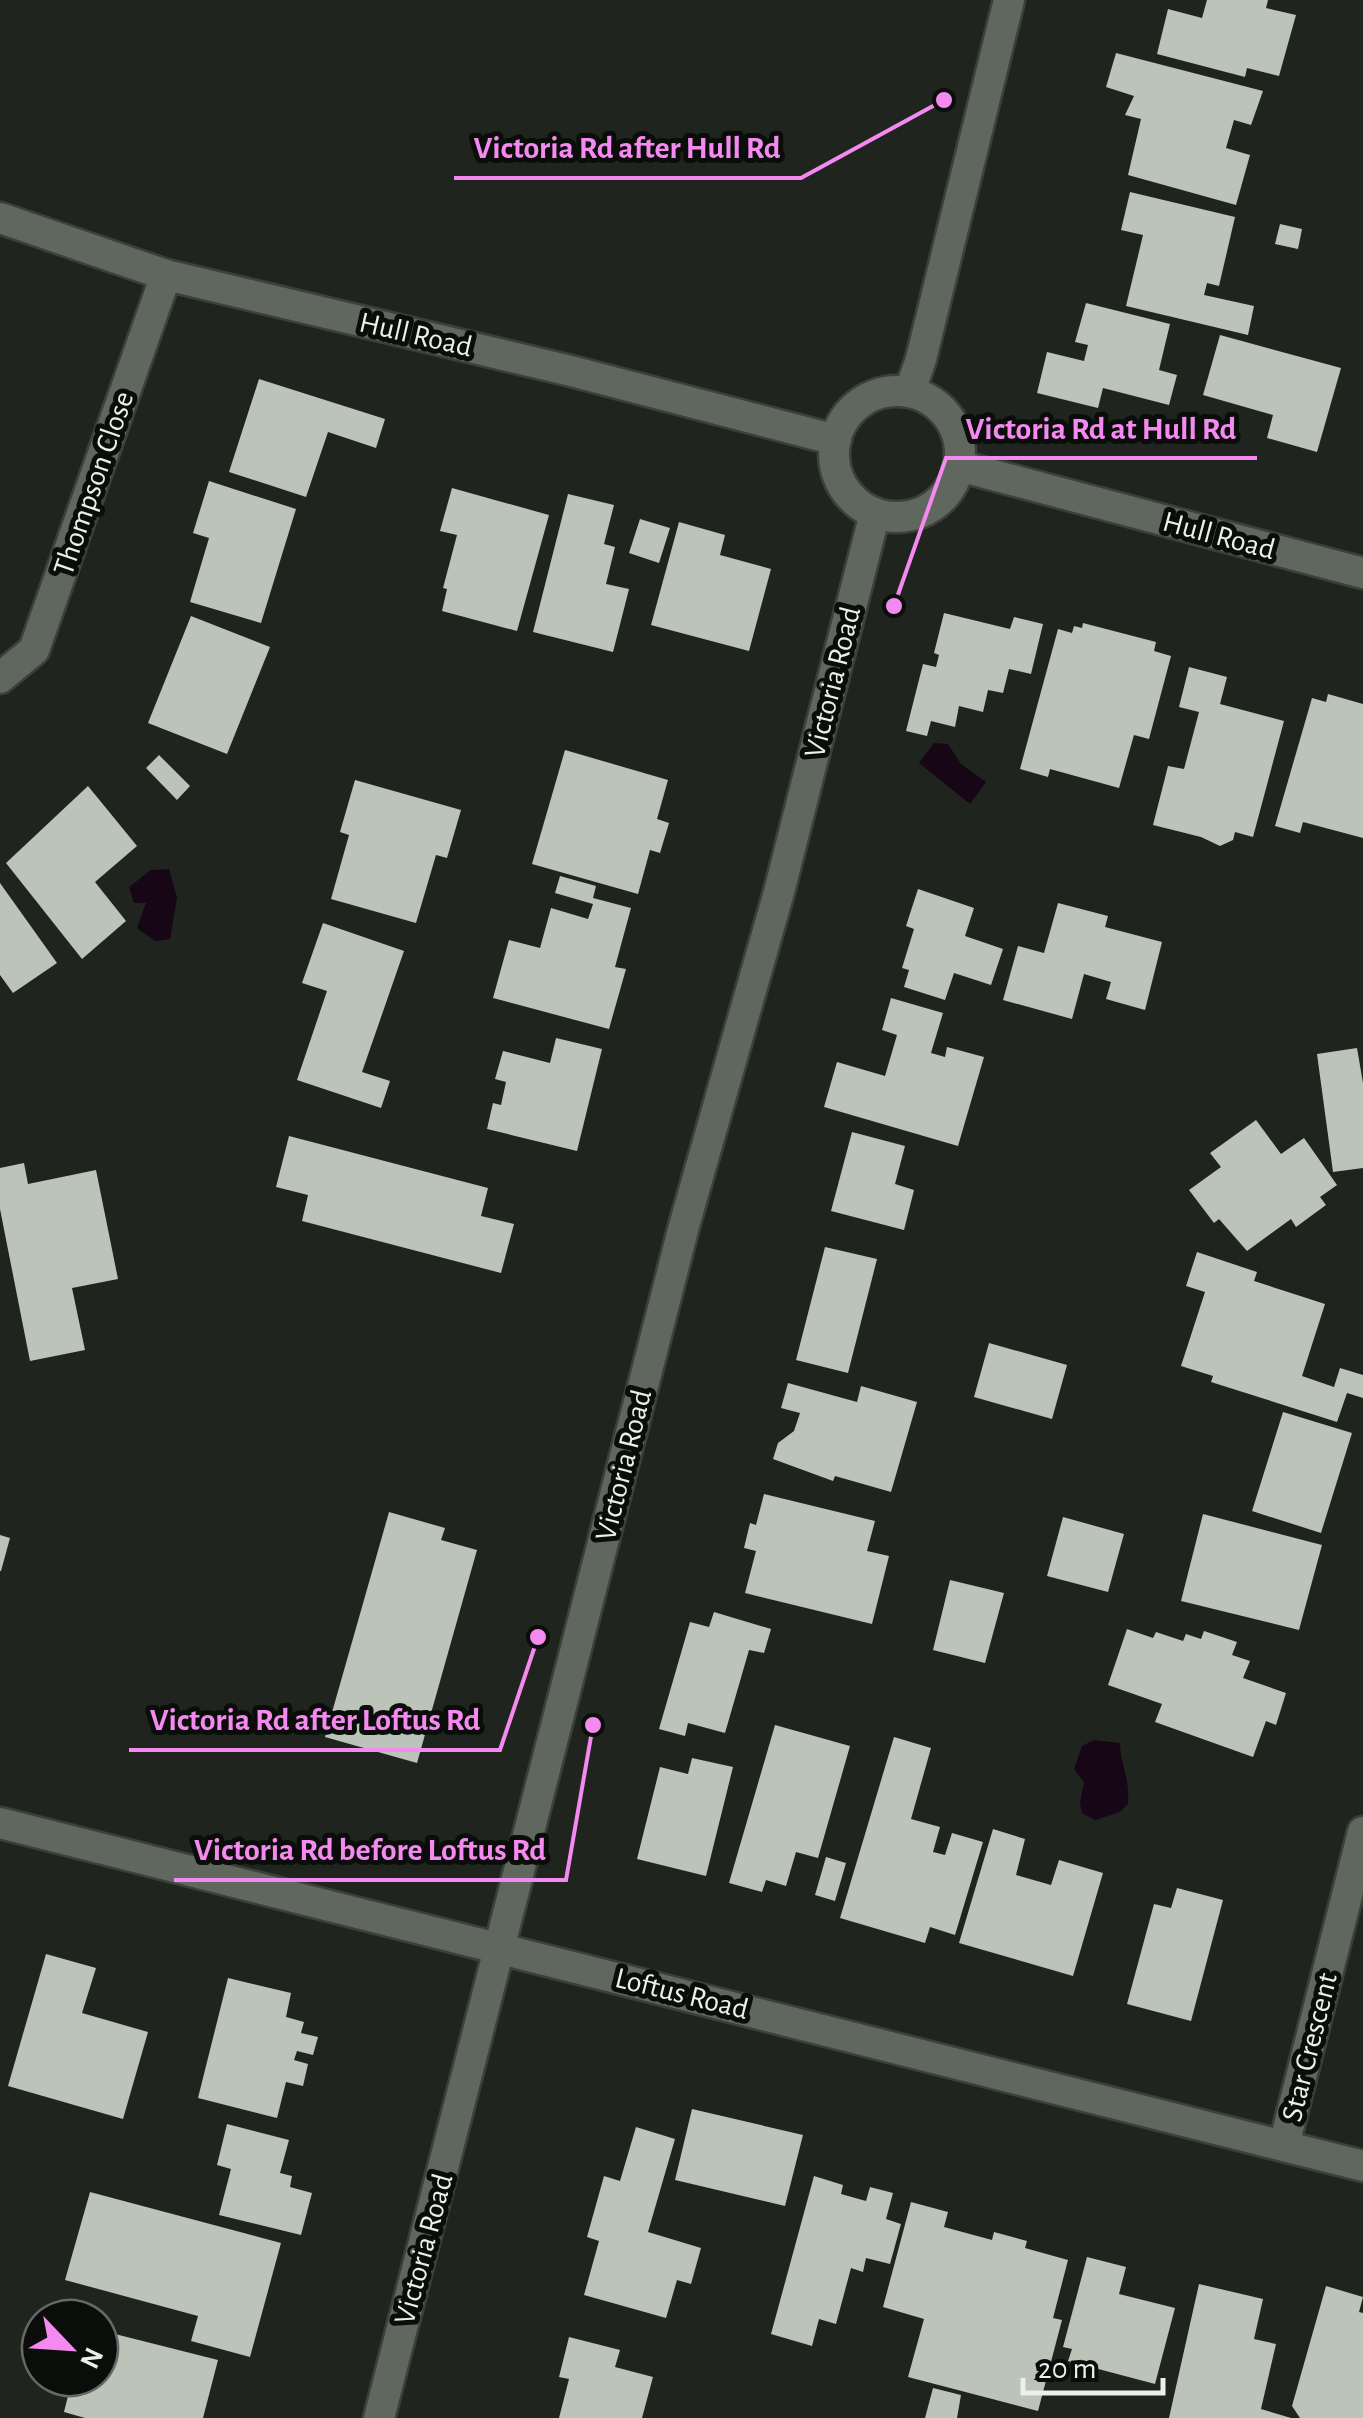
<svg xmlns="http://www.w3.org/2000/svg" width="1363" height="2418" viewBox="0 0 1363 2418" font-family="'Alegreya Sans',sans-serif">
  <rect width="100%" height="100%" fill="#1f251e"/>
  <path fill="#160616" d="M934,743l14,1 13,20 25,18 -16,22 -51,-41z
    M169,869l8,29 -7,41 -15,2 -18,-13 9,-25h-12l-5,-16 22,-17z
    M1094,1740l26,3c1,25 10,34 8,61l-8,8 -25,8 -13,-7 -2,-10 4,-21 -10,-13 8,-23z"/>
  <path fill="#bcc4ba" d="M1207,0h61l-2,8 30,7 -17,61 -32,-8 -2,9 -88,-23 11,-45 34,9z
    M1116,53l147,38 -12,34 -17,-5 -8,28 24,7 -14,50 -108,-30 13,-56 -16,-4 9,-19 -28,-9z
    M1130,192l105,25 -16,69 -12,-3 -3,12 50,11 -6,29 -122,-29 17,-71 -22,-5z
    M1280,224l22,5 -4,20 -23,-5z
    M1086,303l84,21 -11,46 18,5 -8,30 -66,-17 -5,20 -61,-15 10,-41 37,9 4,-16 -13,-3z
    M1220,335l121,33 -24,84 -50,-14 6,-23 -70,-20z
    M259,379l126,40 -9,29 -48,-16 -22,65 -77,-25z
    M209,481l87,28 -35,114 -71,-21 19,-64 -16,-5z
    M452,488l97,27 -32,116 -75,-20 5,-22 -4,-1 14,-53 -17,-4z
    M568,494l46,11 -10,39 11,3 -9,37 23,5 -16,63 -80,-20z
    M640,519l30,9 -11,35 -30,-10z
    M679,522l46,13 -5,20 51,14 -22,82 -98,-26z
    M944,613l66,16 4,-12 29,7 -12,50 -22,-5 -6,24 -15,-3 -5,22 -24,-6 -4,21 -24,-6 -4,15 -21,-5 17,-67 13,3 3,-12 -5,-2z
    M191,616l79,31 -43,107 -79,-31z
    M1083,623l73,19 -2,9 17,5 -22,83 -15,-4 -15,53 -69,-19 -2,8 -28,-8 38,-140 14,4 2,-7 8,2z
    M1189,667l38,10 -7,27 64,17 -31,116 -18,-5 -2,8 -13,6 -19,-9 -48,-12 15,-59 16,3 15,-57 -20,-5z
    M1328,694l35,10v134l-60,-16 -3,11 -25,-7 37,-128 14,4z
    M565,750l103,30 -11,39 12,4 -9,30 -10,-3 -12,44 -106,-30z
    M159,755l31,31 -13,14 -31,-32z
    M355,780l106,30 -14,48 -11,-3 -20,68 -85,-24 18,-64 -9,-3z
    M88,786l49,60 -42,36 31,39 -44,38 -76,-96z
    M560,876l36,10 -3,12 38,10 -16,59 11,2 -17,60 -116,-31 16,-58 31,8 11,-40 37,11 5,-15 -38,-11z
    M0,883l57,80 -44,30 -13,-18z
    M918,889l56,19 -9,28 38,13 -12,36 -37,-12 -9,27 -41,-13 5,-17 -7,-2 12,-39 -8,-3z
    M1058,903l50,13 -3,11 57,15 -17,68 -39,-11 5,-17 -27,-8 -12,45 -69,-19 15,-54 26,7z
    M323,923l81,28 -42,121 28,9 -9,27 -84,-28 30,-89 -25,-8z
    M891,998l52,15 -12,40 14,4 2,-10 37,10 -26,89 -134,-39 13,-45 48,14 12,-41 -15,-5z
    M556,1038l46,11 -25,102 -90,-22 6,-26 8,2 5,-23 -11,-3 8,-28 47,12z
    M1357,1048l6,35v85l-30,4 -16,-118z
    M1256,1120l25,34 23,-16 33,47 -17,12 6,8 -30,22 -5,-8 -44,32 -28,-32 -5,4 -25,-33 32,-23 -11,-14z
    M852,1132l53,14 -10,38 19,6 -10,40 -73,-19z
    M289,1136l199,52 -7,28 33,8 -13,49 -199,-52 6,-26 -32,-8z
    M24,1163l4,21 68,-14 22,109 -46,9 13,62 -55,11 -30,-152v-41z
    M825,1247l52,12 -29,114 -52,-13z
    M1197,1252l60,20 -3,9 71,23 -23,72 32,11 6,-19 23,7v23l-16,-5 -10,29 -126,-40 2,-6 -32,-10 24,-74 -19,-6z
    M989,1343l78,22 -15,54 -78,-22z
    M788,1383l69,19 4,-16 56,16 -26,90 -56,-16 -2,5 -60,-22 5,-16 16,-12 6,-18 -19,-5z
    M1283,1412l69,21 -31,100 -69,-22z
    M764,1494l111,27 -8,30 22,5 -17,68 -127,-31 11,-42 -12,-3 6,-25 6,2z
    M389,1512l56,16 -4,12 36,10 -60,213 -92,-26z
    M1203,1514l119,31 -23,85 -118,-29z
    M1063,1517l61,17 -16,58 -61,-16z
    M0,1535l10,3 -9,33h-1z
    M950,1580l54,13 -19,70 -52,-13z
    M714,1612l57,17 -7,24 -15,-3 -24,83 -37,-10 -3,13 -26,-7 31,-107 19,5z
    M1127,1629l26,9 3,-6 27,9 3,-7 15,5 3,-8 33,11 -5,13 18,6 -7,17 43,15 -10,32 -10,-4 -13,36 -98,-35 7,-18 -54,-19z
    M775,1725l75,21 -32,112 -22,-6 -10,34 -20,-6 -4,12 -33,-9z
    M894,1737l37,11 -20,71 29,8 -7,25 12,3 7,-22 31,9 -28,93 -25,-8 -5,16 -85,-25z
    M692,1758l41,9 -27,109 -69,-17 23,-92 28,7z
    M993,1829l32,10 -9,36 35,10 8,-25 44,13 -30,103 -114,-33z
    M826,1857l20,6 -11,38 -20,-6z
    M1177,1888l46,12 -32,121 -64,-17 27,-100 17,4z
    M46,1954l50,14 -14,45 66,19 -25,87 -115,-33z
    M228,1978l63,15 -5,24 18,5 -3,11 17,4 -5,18 -16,-4 -3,9 14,4 -5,22 -17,-4 -9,36 -79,-20z
    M692,2109l111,26 -18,71 -110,-26z
    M227,2124l62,16 -9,33 12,3 -2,11 22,6 -11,42 -82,-20 12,-46 -14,-4z
    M636,2127l39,12 -27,93 53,16 -10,36 -14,-4 -11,38 -82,-23 15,-54 -12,-4 17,-61 16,5z
    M814,2176l29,9 -2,9 25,7 4,-14 23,6 -7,26 15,5 -11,40 -24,-6 -3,14 -12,-4 -15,56 -17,-5 -7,27 -41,-12z
    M90,2192l191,51 -31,114 -59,-16 7,-25 -133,-36z
    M911,2202l37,10 -4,15 48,13 2,-8 33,9 -2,7 43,12 -15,58 9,2 -24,91 -130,-34 16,-58 -41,-12z
    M1087,2257l39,10 -7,27 56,14 -20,76 -87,-23 4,-12 -9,-2z
    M1199,2284l64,15 -9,40 22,5 -15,65 30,9h-122z
    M1326,2286l37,11 -4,15 4,1v105h-63l-8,-12z
    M111,2333l107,27 -15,58h-118l-21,-6 8,-32 25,7z
    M569,2337l51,13 -5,17 38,10 -11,41h-83l10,-39 -10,-2z
    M933,2388l28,7 -4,23h-32z"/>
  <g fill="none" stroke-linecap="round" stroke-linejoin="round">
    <defs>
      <path id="minor" d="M0,218l166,57 405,96 265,69
        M959,466l404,107
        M0,678l34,-28 132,-375
        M0,1823l1363,343
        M1284,2145l79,-313"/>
      <path id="tertiary" d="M910,391l11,-32 88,-359
        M834 454a63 63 0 1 1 126 0a63 63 0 1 1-126 0Z
        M379,2418l305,-1192 95,-334 96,-379"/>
    </defs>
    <use href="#minor" stroke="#3b403a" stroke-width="35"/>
    <use href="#tertiary" stroke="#3b403a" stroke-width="35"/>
    <use href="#minor" stroke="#60675e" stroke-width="30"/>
    <use href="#tertiary" stroke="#60675e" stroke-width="30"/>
  </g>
  <g text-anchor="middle" stroke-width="10" stroke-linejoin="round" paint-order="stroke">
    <g font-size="30" fill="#ecf0eb" stroke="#0b0d0a">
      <text transform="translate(416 334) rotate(13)" y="10">Hull Road</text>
      <text transform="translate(93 483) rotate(-71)" y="10">Thompson Close</text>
      <text transform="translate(1219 535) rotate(15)" y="10">Hull Road</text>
      <text transform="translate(832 682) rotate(-76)" y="10">Victoria Road</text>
      <text transform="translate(623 1465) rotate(-76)" y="10">Victoria Road</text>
      <text transform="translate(682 1993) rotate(14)" y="10">Loftus Road</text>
      <text transform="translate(1309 2047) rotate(-76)" y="10">Star Crescent</text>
      <text transform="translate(423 2249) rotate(-75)" y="10">Victoria Road</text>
    </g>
  </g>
  <path fill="none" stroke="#f489f0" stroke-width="4" d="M944 100L801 178H454M894 606L946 458H1257M538 1637L500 1750H129M593 1725L566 1880H174"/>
  <g fill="#f489f0" stroke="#0b0d0a" stroke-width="4">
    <circle cx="944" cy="100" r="10"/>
    <circle cx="894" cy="606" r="10"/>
    <circle cx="538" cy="1637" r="10"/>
    <circle cx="593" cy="1725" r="10"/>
  </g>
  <g font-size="32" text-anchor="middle" font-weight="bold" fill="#f489f0" stroke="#0b0d0a" stroke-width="10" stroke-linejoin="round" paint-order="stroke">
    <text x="627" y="158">Victoria Rd after Hull Rd</text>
    <text x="1101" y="439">Victoria Rd at Hull Rd</text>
    <text x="315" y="1730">Victoria Rd after Loftus Rd</text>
    <text x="370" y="1860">Victoria Rd before Loftus Rd</text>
  </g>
  <g transform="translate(70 2348) rotate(115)"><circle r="48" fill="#0b0d0a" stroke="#656864" stroke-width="2.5"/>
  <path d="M0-8L18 38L0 25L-18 38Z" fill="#f489f0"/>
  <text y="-15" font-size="28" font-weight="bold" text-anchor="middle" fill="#ecf0eb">N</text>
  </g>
  <path d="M1023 2378v15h140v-15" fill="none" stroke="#ecf0eb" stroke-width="5"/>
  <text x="1038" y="2378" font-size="30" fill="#ecf0eb" stroke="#0b0d0a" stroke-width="8" paint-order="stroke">20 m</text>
</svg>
